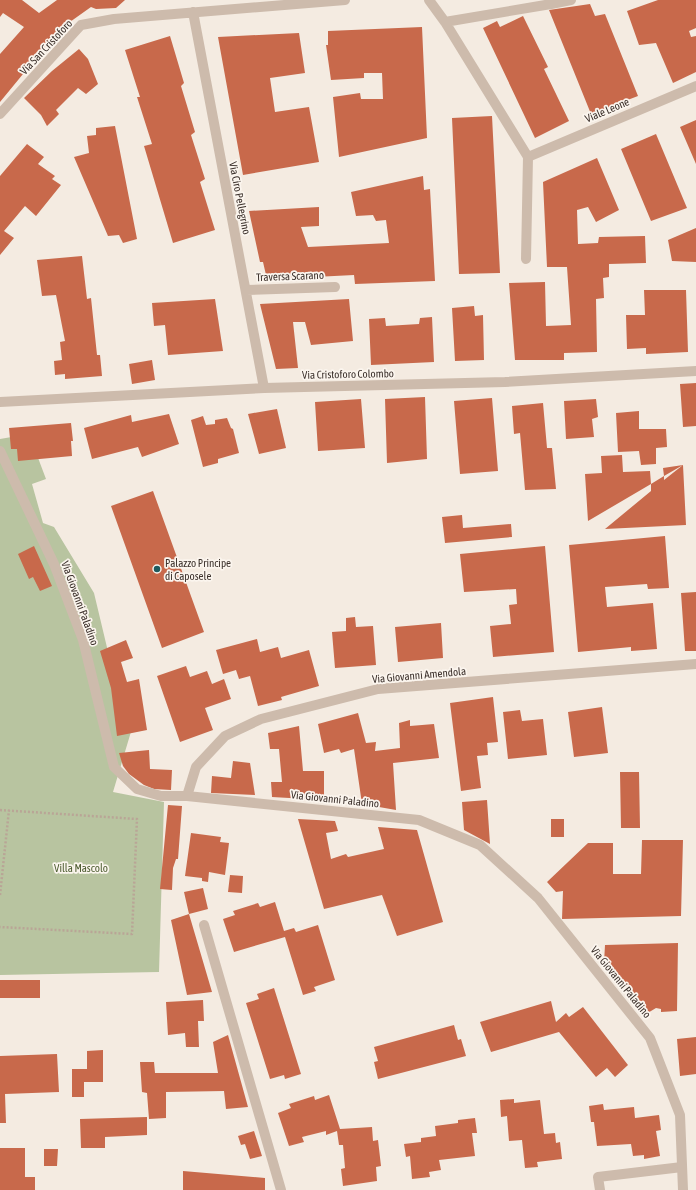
<svg xmlns="http://www.w3.org/2000/svg" width="696" height="1190" viewBox="0 0 696 1190" font-family="'Asap Condensed',sans-serif">
  <rect width="100%" height="100%" fill="#f4ebe1"/>
  <path fill="#b8c4a0" d="M29,434l17,45 -14,5 11,39 11,4 40,66 16,67 23,65 -20,67 51,10 -5,170 -159,3v-536z"/>
  <path fill="#c8694b" d="M0,0h22l17,13 18,-13h68l-9,8 -20,1 -5,-2 -31,22 -60,73v-48l24,-27 -21,-14 -3,4z
    M658,0h38v28l-7,3 2,6 5,-1v36l-23,11 -17,-40 -17,2 -12,-34z
    M590,4l5,12 10,-2 33,82 -47,18 -42,-104z
    M523,16l25,51 -4,2 25,52 -34,17 -52,-110 14,-7 3,6z
    M422,27l5,111 -88,19 -6,-60 27,-4 1,6h22l-1,-26h-18v5l-33,2 -5,-35h2v-14z
    M299,33l6,40 -35,5 5,34 34,-5 10,55 -76,13 -25,-138z
    M170,36l14,47 -3,3 14,46 -4,3 14,44 -5,3 15,48 -42,13 -29,-97 8,-2 -15,-47h3l-15,-47z
    M79,49l9,10 10,25 -12,10 -8,-6 -22,22 3,4 -12,12 -6,-11 -17,-17 28,-27z
    M492,116l8,157 -41,1 -7,-156z
    M696,120v44l-16,-37z
    M115,126l22,113 -14,4 -4,-8 -11,1 -34,-79 15,-4 -2,-17 9,-1v-7z
    M656,134l31,74 -36,13 -30,-72z
    M27,144l17,13 -6,7 17,12 -3,3 9,6 -25,31 -11,-10 -21,25 10,7 -14,17v-79z
    M597,158l22,52 -23,12 -8,-15 -11,3 1,34 20,-1 1,-6 46,-1 1,27 -37,1v13l-6,1 1,20 -8,1 1,53 -33,1v7h-49l-6,-77 36,-1 1,44 25,-1 -4,-58h-20l-4,-85z
    M423,176l1,14 6,-1 5,92 -80,3 -1,-9 -79,4v-5l-9,1 -3,-13h-3l-11,-51 70,-4v19l-18,1 7,20 81,-4 -3,-23 -10,1 -3,-6 -17,1 -5,-24z
    M696,228v34l-24,-1 -4,-21z
    M82,256l5,43 4,-1 6,57h3l2,21 -37,3v-5l-10,1 -1,-14 8,-1 -2,-18 5,-1 -9,-46 -14,1 -5,-36z
    M644,290h42l2,62 -42,2v-6l-19,1 -1,-34h19z
    M215,299l8,52 -55,4 -3,-30 -11,1 -2,-23z
    M349,299l4,42 -42,4 -6,-23h-12l5,46 -22,1 -16,-65z
    M474,306l1,10 8,-1 1,45 -29,1 -3,-53z
    M432,317l2,45 -63,3 -2,-46 16,-1 1,8 33,-2 1,-6z
    M152,360l3,20 -23,4 -3,-20z
    M696,383v43l-13,1 -3,-43z
    M425,397l2,62 -40,4 -2,-64z
    M492,398l6,73 -38,3 -6,-73z
    M361,399l4,49 -47,3 -3,-49z
    M596,399l2,18 -6,2 2,18 -28,2 -2,-38z
    M543,403l4,45h5l4,41 -31,1 -5,-57 -6,1 -2,-28z
    M277,409l9,39 -27,6 -11,-40z
    M639,411v18h27l1,18 -11,1v16l-15,1 -2,-14 -21,1 -2,-39z
    M169,414l10,30 -37,13 -4,-10 -46,12 -8,-31 47,-13 1,7z
    M203,416l3,9 9,-1v-4l12,-2 4,10 2,1 6,24 -21,6v4l-15,4 -12,-47z
    M71,423l2,18h-2l1,15 -54,5 -1,-12h-6l-2,-21z
    M622,455l1,17 27,-1 1,13 13,-8 -1,-8 20,-3 -19,11v4l19,-15 3,60 -81,4 46,-38v-7l-63,37 -3,-47 17,-1 -1,-17z
    M153,491l51,141 -42,16 -51,-142z
    M462,515l1,13 48,-4 1,13 -67,6 -3,-26z
    M665,536l4,52 -21,1 -1,-5 -42,3 2,20 46,-4 4,46 -26,2v-4l-53,5 -9,-107z
    M34,546l18,40 -12,5 -7,-14 -4,2 -11,-25z
    M545,546l9,106 -61,5 -3,-31 21,-2 -2,-19 8,-1 -1,-15 -52,3 -4,-38z
    M696,592v59h-11l-4,-58z
    M355,617l1,10 17,-1 3,39 -41,3 -3,-36 14,-1v-13z
    M441,623l2,35 -45,4 -3,-35z
    M257,639l3,13 18,-5 3,11 28,-8 10,36 -38,11 1,3 -24,6 -8,-30 -11,3 -3,-9 -13,4 -7,-24z
    M126,640l7,18 -12,4 6,20 12,-3 8,51 -30,6 -6,-48 -11,-37z
    M186,666l4,11 17,-6 5,13 12,-5 7,20 -26,9 8,22 -33,12 -23,-66z
    M493,697l5,45 -11,1 1,12 -11,1 4,32 -20,3 -11,-88z
    M602,707l6,46 -34,4 -6,-45z
    M520,710l2,11 21,-2 4,36 -39,4 -5,-47z
    M358,713l8,30 10,-1 -1,9 25,-3 -1,-25 11,-3v6l24,-2 5,34 -46,5 3,47 -34,-6 -8,-55 -13,4 -2,-4 -15,4 -6,-29z
    M299,726l4,45h21v29l-52,-3 -1,-15h11l-3,-33h-9l-2,-16z
    M149,750l1,19 22,1 -1,20 -17,-1 -10,-4 -15,-11 -6,-8 -4,-13z
    M233,761l17,2 5,32 -44,-2 1,-17 19,2z
    M620,772h19l1,56h-19z
    M487,800l3,44 -26,-14 -2,-28z
    M168,805l14,1 -4,53h-2l-3,9 -1,22 -12,-1z
    M298,819l37,2 3,10 -12,2 5,26 15,-5 2,3 36,-8 -6,-22 39,3 26,92 -46,14 -15,-41 -58,14z
    M551,819h13v18h-13z
    M191,833l30,4 -1,5 9,1 -4,32 -16,-3 -1,10 -6,-1v-3l-17,-2z
    M642,840h41l-2,76 -119,3 1,-28 -7,1 -9,-10 41,-39h25v31h28z
    M230,875l13,1 -1,17 -14,-1z
    M203,888l5,21 -19,5 -5,-22z
    M275,902l9,29 10,-3 2,4 22,-7 17,55 -21,7 2,4 -13,4 -18,-58 -51,15 -11,-33 12,-4 -2,-4 25,-8 2,4z
    M189,914l23,78 -25,3 -16,-75z
    M678,943l-1,68 -16,1v-3l-5,-1 -10,6 -42,-51 1,-18z
    M0,980h40v18h-40z
    M274,988l27,86 -16,5 -1,-4 -14,4 -24,-76 13,-4 -2,-5z
    M203,1000l1,21h-6l1,26h-13l-1,-14 -17,2 -2,-33z
    M551,1001l5,21 10,-9 3,4 14,-10 45,58 -13,12 -8,-9 -11,9 -37,-45 -68,20 -11,-30z
    M454,1025l4,15 3,-1 5,17 -88,23 -4,-17 4,-1 -4,-14z
    M228,1035l20,72 -22,2 -2,-18 -58,1v26l-17,1 -2,-26 -5,-1 -2,-30h14l1,11h63l-5,-31z
    M696,1037v37l-16,2 -3,-37z
    M103,1050v32h-19v15h-12v-28h15v-18z
    M57,1054l2,38 -54,2 1,29h-6v-67z
    M329,1095l11,34 32,-2 1,14 5,-1 3,26 -5,1 1,14 -34,5 -2,-17 4,-1 -2,-23h-4l-2,-14 -11,4v-4l-24,6 2,5 -15,4 -11,-33 13,-5 -2,-4 25,-8 1,4z
    M514,1099v4l26,-3 4,34 11,-1 1,10 4,-1 2,17 -25,3 1,5 -13,1 -3,-28 -13,1 -2,-25 -6,1 -1,-17z
    M603,1104l1,6 30,-3 1,11 24,-3 2,15 -5,1 4,25 -16,3v-4l-11,1 -2,-12 -34,2 -3,-24h-3l-2,-16z
    M147,1117v18l-42,2v11h-24l-1,-29z
    M475,1118l2,15h-5l3,23 -36,4 2,10 -12,2 1,5 -18,2 -2,-23 -4,1 -2,-13 17,-2v-4l15,-2 -1,-10 23,-3v-3z
    M254,1131l8,25 -12,3 -5,-15 -4,1 -3,-9z
    M0,1148h25v29h10v13h-35z
    M44,1149h14l-1,17h-13z
    M183,1171l82,7v12h-82z"/>
  <g fill="none" stroke-linecap="round" stroke-linejoin="round">
    <path stroke="#b9a596" stroke-width="2.5" stroke-dasharray="2 2" stroke-linecap="butt" d="M0,810l137,9 -5,115 -132,-7
      M0,895l9,-85"/>
    <path stroke="#cdbbac" stroke-width="10" d="M204,925l77,265
      M600,1190l-2,-13 84,-10"/>
    <path stroke="#cdbbac" stroke-width="10" d="M429,0l16,22 83,135 -2,102
      M193,12l71,376
      M445,22l106,-18 20,-4
      M0,114l81,-89 33,-6 231,-19
      M528,157l168,-71
      M246,290l89,-3
      M0,402l264,-14 241,-6 191,-11
      M0,451l54,113 29,76 31,127 23,22 24,7h26l232,24 61,25 58,53 112,140 30,77 3,75
      M187,796l9,-29 29,-31 36,-17 117,-30 318,-25"/>
  </g>
  <circle fill="#1f5a5e" stroke="#fbf5ee" stroke-width="1.5" cx="157" cy="569" r="4"/>
  <g text-anchor="middle" stroke-width="3.5" stroke-linejoin="round" paint-order="stroke">
    <g font-size="11" fill="#3b302b" stroke="#fbf5ee">
      <text transform="translate(46 47) rotate(-47)" y="4">Via San Cristoforo</text>
      <text transform="translate(607 110) rotate(-23)" y="4">Viale Leone</text>
      <text transform="translate(240 198) rotate(79)" y="4">Via Ciro Pellegrino</text>
      <text transform="translate(290 276) rotate(-2)" y="4">Traversa Scarano</text>
      <text transform="translate(348 374) rotate(-1)" y="4">Via Cristoforo Colombo</text>
      <text transform="translate(80 603) rotate(70)" y="4">Via Giovanni Paladino</text>
      <text transform="translate(419 675) rotate(-5)" y="4">Via Giovanni Amendola</text>
      <text transform="translate(335 799) rotate(6)" y="4">Via Giovanni Paladino</text>
      <text transform="translate(621 982) rotate(51)" y="4">Via Giovanni Paladino</text>
    </g>
    <g font-size="11" fill="#3b302b" stroke="#fbf5ee" text-anchor="start">
      <text x="165" y="567">Palazzo Principe<tspan x="165" dy="13">di Caposele</tspan></text>
    </g>
    <g font-size="11" fill="#4a5a2e" stroke="#fbf5ee">
      <text x="81" y="872">Villa Mascolo</text>
    </g>
  </g>
</svg>
